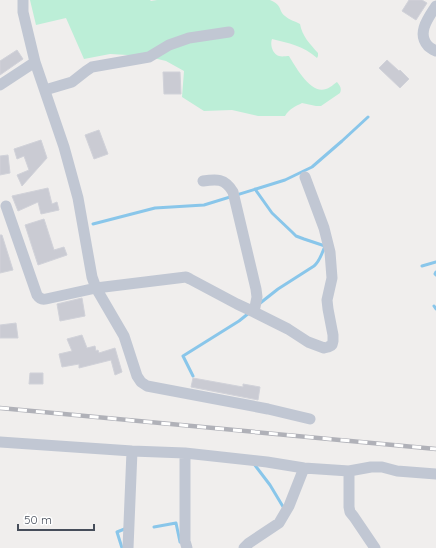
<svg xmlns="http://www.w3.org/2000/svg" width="436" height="548" viewBox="0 0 436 548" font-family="Quicksand,sans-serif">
  <rect width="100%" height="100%" fill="#f0eeed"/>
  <path fill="#bceed7" d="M30,0h120l1,1 6,-1h113c13,5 8,11 15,16 4,4 10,5 15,8 2,12 10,20 18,29v3l-1,2c-13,-12 -29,-15 -45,-19 -2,5 0,15 7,17 3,1 7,0 10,0 6,10 22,39 37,33 4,-1 8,-5 11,-7 3,4 5,6 3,11l-19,13h-5l-14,-3c-6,3 -13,6 -17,13h-27l-26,-6 -28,1 -22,-14 2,-26 -18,-10 -21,-5 -35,-2 -26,5 -18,-41 -30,7z"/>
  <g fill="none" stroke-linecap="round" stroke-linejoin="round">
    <path stroke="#89c6ea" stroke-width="3" d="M255,189l17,24 20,19 4,4 8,3 21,7c-3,7 -5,15 -11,20l-36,23 -19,15
      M93,224l62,-16 49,-3 81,-25 27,-13 30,-26 26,-24
      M422,266l14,-4
      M436,272l-1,2 1,1
      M434,306l2,3
      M193,376l-10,-20 56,-35 10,-8
      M254,464l16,21 15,25
      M154,527l22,-4 4,19
      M122,548l-5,-16 10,-4"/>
  </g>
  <path fill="#cacbd3" stroke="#d1d2d9" d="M409,0h13l5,3 -11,17 -14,-9z
    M17,50l6,9 -23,16v-14z
    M387,60l12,11 1,-1 9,9 -9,9 -21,-20z
    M163,72h17l1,22h-17z
    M99,130l9,24 -14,5 -9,-24z
    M41,140l6,18 -25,28 -5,-11 12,-5 -5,-14 -7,3 -3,-10z
    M8,155l2,18 -10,2v-19z
    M48,188l4,16 5,-2 2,8 -18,4 -3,-12 -20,9 -6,-15z
    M44,219l10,31 10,-3 3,8 -29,10 -13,-40z
    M0,235h2l11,35 -13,3z
    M82,298l3,18 -25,5 -3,-17z
    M16,323l2,15h-18v-13z
    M82,335l5,13 8,-2 1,5 2,-1 1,3 16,-5 7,24 -7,3 -4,-15 -32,8v-4l-17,3 -3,-13 13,-3 -5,-12z
    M30,373h13v11h-14z
    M193,378l50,9v-3l17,3 -2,13 -67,-13z"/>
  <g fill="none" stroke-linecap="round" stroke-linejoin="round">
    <path stroke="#c1c7d3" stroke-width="11" d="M23,0v12l12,50 29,85 14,51 14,79 4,11 28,48 13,40 4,6 6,4 121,23 42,10
      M436,6c-7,11 -20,27 -8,40 2,2 6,4 8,5
      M0,85l35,-23
      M45,90l27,-8 14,-11 6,-4 57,-10 20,-12 20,-7 40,-6
      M203,181c13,-2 22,-3 30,11l23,97 1,8 -3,15
      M6,206l31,89c2,3 5,5 9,4l50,-11 90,-11 4,2 47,25 17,8 34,17 20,13 16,6 4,-1 4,-2 1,-4v-6l-5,-26 -1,-9 5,-22 -2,-26 -6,-24 -19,-51
      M0,442l132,9 53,2 82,9 37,6 45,3 22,-4h11l15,4 39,3
      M185,453v88l2,7
      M349,471v36l1,5 4,5 21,31
      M128,548l4,-97
      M244,548l5,-5 30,-20 10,-17 15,-38"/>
    <defs>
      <path id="rail" d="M0,408l436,41"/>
    </defs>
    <use href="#rail" stroke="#b0b1b8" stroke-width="4.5"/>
    <use href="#rail" stroke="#fff" stroke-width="3" stroke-dasharray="9" stroke-linecap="butt"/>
  </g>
  <path d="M18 524v6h76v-6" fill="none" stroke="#464d5a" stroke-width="2"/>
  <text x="24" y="524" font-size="12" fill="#464d5a" stroke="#ffffff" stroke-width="3" paint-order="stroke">50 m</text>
</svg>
